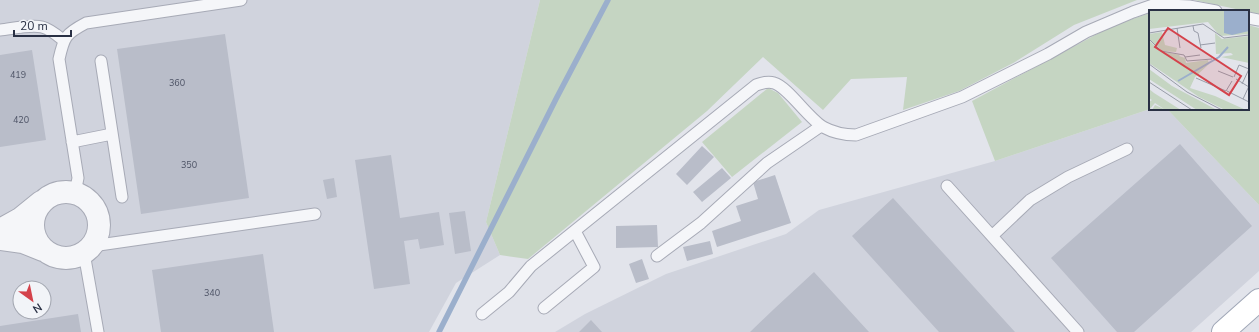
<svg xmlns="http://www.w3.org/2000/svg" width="1259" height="332" viewBox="0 0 1259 332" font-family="'Nunito Sans',sans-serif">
  <rect width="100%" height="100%" fill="#e2e4eb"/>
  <path fill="#d0d3dd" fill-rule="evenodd" d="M0,0h540l-54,222 14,33 -44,28 -27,49h-429zM20,288h24v24h-24z
    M1150,109h17l92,96v66l-68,61h-636l30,-18 81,-40 120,-40 33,-24 176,-49z"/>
  <path fill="#c5d5c2" d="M540,0h597l-63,25 -59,37 -56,29 -56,19 4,-33 -56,2 -28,31 -60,-53 -56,54 -179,148 -28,-4 -14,-33z
    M1194,0h65v14z
    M1150,13v96l-155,52 -23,-60 140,-75z
    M1248,25l11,3v177l-92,-96h81z
    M768,88l10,5 24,29 -70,55 -30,-35z"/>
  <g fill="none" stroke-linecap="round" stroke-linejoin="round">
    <path stroke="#9bafcc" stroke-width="5.5" d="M439,332l117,-233 52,-99"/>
  </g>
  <path fill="#b9bdc9" d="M225,34l24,164 -108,16 -24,-165z
    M32,50l14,90 -46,7v-92z
    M1180,144l72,82 -118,106h-17l-66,-74z
    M702,146l12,11 -27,28 -11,-11z
    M391,155l9,63 39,-6 5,33 -24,4 -2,-10 -14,2 6,43 -36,5 -19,-129z
    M722,168l9,10 -29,24 -9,-10z
    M775,175l16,48 -74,24 -5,-16 29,-10 -5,-15 22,-7 -5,-17z
    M334,178l3,19 -10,2 -4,-19z
    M893,198l122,134h-76l-87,-96z
    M465,211l6,40 -16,3 -6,-41z
    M657,225l1,22 -42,1v-22z
    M710,241l3,13 -26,7 -4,-14z
    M263,254l11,78h-113l-9,-62z
    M642,259l7,20 -13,4 -7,-19z
    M814,272l55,60h-119l24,-23z
    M78,314l3,18h-81v-6z
    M591,320l11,12h-23z"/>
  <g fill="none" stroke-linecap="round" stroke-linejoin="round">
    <defs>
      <path id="lane" d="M1248,18l11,2
        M0,30c11,-1 31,-6 42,-3 8,2 15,8 21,13
        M101,61l21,136
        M72,142l40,-8
        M947,186l131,146
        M75,193l3,-15 -19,-119c5,-22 6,-25 27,-36l155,-23
        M992,236l38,-36 38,-23 59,-28
        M92,246l223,-32
        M84,253l14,79
        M657,256l44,-33 66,-60 54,-37
        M544,308l50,-41 -19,-36
        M482,314l27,-22 22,-26 225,-181c6,-2 12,-4 18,-2 14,4 33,34 49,44 11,6 20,8 33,8l106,-38 86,-43 38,-22 47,-20 20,-7h15l21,1 27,5"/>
      <path id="street" d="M33 225a33 33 0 1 1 66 0a33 33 0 1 1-66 0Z
        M0,230l20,-11 21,-17
        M0,239l23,3 20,8"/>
      <path id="primary" d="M1223,332l36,-32"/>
    </defs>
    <use href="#lane" stroke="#a7aab6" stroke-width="13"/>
    <use href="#street" stroke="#a7aab6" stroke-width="24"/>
    <use href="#primary" stroke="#a0a7b7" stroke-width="24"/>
    <use href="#lane" stroke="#f5f6f9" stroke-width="11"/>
    <use href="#street" stroke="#f5f6f9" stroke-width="22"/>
    <use href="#primary" stroke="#fff" stroke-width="22"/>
  </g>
  <g text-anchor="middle" stroke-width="4" stroke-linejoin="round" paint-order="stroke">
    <g font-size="9" fill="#4d5365">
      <text x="18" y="78">419</text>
      <text x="177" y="86">360</text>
      <text x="21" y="123">420</text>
      <text x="189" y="168">350</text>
      <text x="212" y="296">340</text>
    </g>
  </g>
  <g transform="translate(1149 10)">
    <rect width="100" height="100" fill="#e2e4eb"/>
    <path d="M0,0h100v24l-29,2 -12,-14 -59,7zM13,22l3,13 12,3 -1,4 -14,-1 -13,-12v-5zM66,23l7,6 27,-3v27l-28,-6 12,-2 -2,-2 -15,1zM0,30l11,11 20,4 -1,1 6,2 1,5 22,-3 1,4 -14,13 -5,11 25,8 31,14h-21l-26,-13 -50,-34zM0,59l23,17 45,24h-20l-14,-9 -34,-22zM0,79l5,4 27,17h-29l3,-5 9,4 -9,-6 -6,7v-8l3,-2 -3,-2z" fill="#c5d5c2"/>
    <path d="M75,0h25v21l-17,4 -8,-2z" fill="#9bafcc"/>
    <path fill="none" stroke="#9bafcc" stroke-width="2" d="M29,71l41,-24 9,-10"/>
    <path fill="none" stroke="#989ca8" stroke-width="1" d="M44,16l1,5 4,2 3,15M28,18l3,20M0,23l54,-9 21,14 25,-3M0,29l12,12 23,4 3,6 25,-2M51,35l15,-2M36,47l15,-2M0,54l38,28 35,18M69,61l15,6M85,67l5,-12 10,4 -7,15M47,68l30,13 6,-10M87,69l13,8M0,72l43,28M78,81l22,11M94,89l6,-13"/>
    <path fill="#d4424b" fill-opacity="0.15" stroke="#d4424b" stroke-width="2" d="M19,18l73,48 -12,19 -74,-48z"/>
    <rect width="100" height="100" fill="none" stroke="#293044" stroke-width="2"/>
  </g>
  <g transform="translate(32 300) rotate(147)"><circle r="19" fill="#f2f4f8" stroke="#a2a6b0"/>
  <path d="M0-3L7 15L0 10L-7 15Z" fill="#d4424b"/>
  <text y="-6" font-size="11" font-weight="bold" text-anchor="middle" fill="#293044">N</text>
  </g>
  <path d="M14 30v6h57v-6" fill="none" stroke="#293044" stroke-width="2"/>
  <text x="20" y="30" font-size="12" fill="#293044" stroke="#f2f4f8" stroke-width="3" paint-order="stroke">20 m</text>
</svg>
